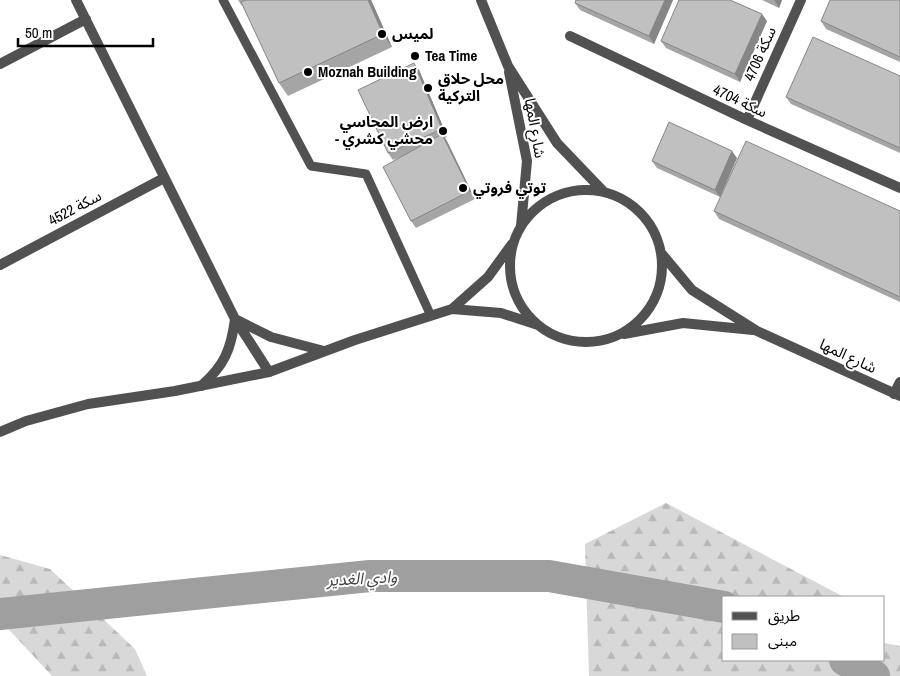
<svg xmlns="http://www.w3.org/2000/svg" width="900" height="676" viewBox="0 0 900 676" font-family="'Archivo Narrow','Noto Sans Arabic',sans-serif">
  <defs>
    <pattern id="forest-firs" width="22" height="20" patternUnits="userSpaceOnUse" patternTransform="scale(1.25)"><rect width="22" height="20" fill="#d8d8d8"/><path d="M5 1l3.5 6h-7zM16 11l3.5 6h-7z" fill="#b8b8b8"/></pattern>
  </defs>
  <rect width="100%" height="100%" fill="#fff"/>
  <path fill="url(#forest-firs)" d="M666,503l178,94h-120v63h160v-17l16,3v30h-311l-4,-132z
    M0,555l50,14 85,80 12,27h-95l-52,-56z"/>
  <g fill="none" stroke-linecap="round" stroke-linejoin="round">
    <path stroke="#9f9f9f" stroke-width="32" d="M0,614l370,-38h179l175,31
      M845,660l29,16"/>
    <path stroke="#515151" stroke-width="9" d="M223,0l88,166 55,8 65,142"/>
    <path stroke="#515151" stroke-width="10" d="M76,0l159,319 34,53
      M570,36l177,84 153,68
      M0,64l86,-45
      M747,120l54,-120
      M0,265l164,-87
      M201,386c23,-20 30,-36 34,-67l36,18 53,14
      M894,394l6,-12"/>
    <path stroke="#515151" stroke-width="10" d="M481,0l27,66 49,77 46,48
      M509,72l18,89 -6,65
      M510 266a76 76 0 1 1 152 0a76 76 0 1 1-152 0Z
      M662,254l30,36 65,41 143,65
      M452,309l36,-32 24,-33
      M624,334l59,-11 70,7
      M0,432l26,-11 62,-17 87,-13 94,-19 86,-32 97,-31 49,4 37,12"/>
  </g>
  <path fill="#a5a5a5" d="M238,0h133l21,47 -104,49 -9,-13 -36,-77h-1z
    M576,0h97l-19,44 -74,-34 -5,-7z
    M762,0h20l-3,8z
    M900,0v62l-74,-33 -5,-8z
    M767,21l-27,61 -74,-34 -5,-7z
    M419,70l28,66 -2,2 30,61 -59,29 -5,-7 -8,-65 -10,4 -5,-7z
    M900,76v77l-109,-49 -5,-7z
    M737,158l-17,39 -63,-29 -5,-7z
    M714,211h186v91l-181,-83z"/>
  <path fill="#868686" d="M368,0h3l21,47 -9,-13z
    M665,0h8l-19,44 -5,-8z
    M774,0h8l-3,8z
    M762,14l5,7 -27,61 -5,-8z
    M414,63l5,7 28,66 -5,-7z
    M442,134l5,7 28,58 -5,-8z
    M732,151l5,7 -17,39 -5,-7z"/>
  <path fill="#c0c0c0" stroke="#868686" d="M246,0h122l15,34 -104,49 -38,-81z
    M576,0h89l-16,36 -74,-33z
    M679,0h51l32,14 -27,60 -74,-33z
    M830,0h70v57l-79,-36z
    M813,37l87,39v72l-114,-51z
    M414,63l28,66 -54,24 -30,-63z
    M669,122l63,29 -17,39 -63,-29z
    M442,134l28,57 -59,30 -28,-54z
    M746,141l154,70v86l-186,-86z"/>
  <g fill="#000" stroke="#fff" stroke-width="2">
    <circle cx="382" cy="34" r="5"/>
    <circle cx="415" cy="56" r="5"/>
    <circle cx="308" cy="72" r="5"/>
    <circle cx="428" cy="88" r="5"/>
    <circle cx="443" cy="131" r="5"/>
    <circle cx="463" cy="188" r="5"/>
  </g>
  <g text-anchor="middle" stroke-width="4" stroke-linejoin="round" paint-order="stroke">
    <g font-size="15" font-weight="bold" fill="#000" stroke="#fff" text-anchor="start">
      <text x="392" y="39">لميس</text>
      <text x="425" y="61">Tea Time</text>
      <text x="318" y="77">Moznah Building</text>
      <text x="438" y="84">محل حلاق<tspan x="438" dy="17">التركية</tspan></text>
      <text x="433" y="127" text-anchor="end">ارض المحاسي<tspan x="433" dy="17">- محشي كشري</tspan></text>
      <text x="473" y="193">توتي فروتي</text>
    </g>
    <g font-size="15" fill="#000" stroke="#fff">
      <text transform="translate(760 54) rotate(-66)" y="5">4706 سكة</text>
      <text transform="translate(740 101) rotate(25)" y="5">سكة 4704</text>
      <text transform="translate(535 128) rotate(80)" y="5">شارع المها</text>
      <text transform="translate(75 208) rotate(-28)" y="5">سكة 4522</text>
      <text transform="translate(848 356) rotate(25)" y="5">شارع المها</text>
    </g>
    <g font-size="16" font-style="italic" fill="#404040" stroke="#fff">
      <text transform="translate(362 578) rotate(-3)" y="6">وادي الغدير</text>
    </g>
  </g>
  <rect x="722" y="596" width="162" height="65" fill="#ffffff" stroke="#999999"/>
  <rect x="732" y="612" width="25" height="8" fill="#515151" stroke="#999999"/>
  <text x="768" y="621" font-size="15" fill="#000000">طريق</text>
  <rect x="732" y="634" width="25" height="15" fill="#c0c0c0" stroke="#999999"/>
  <text x="768" y="646" font-size="15" fill="#000000">مبنى</text>
  <path d="M18 38v8h135v-8" fill="none" stroke="#000000" stroke-width="2.5"/>
  <text x="25" y="38" font-size="15" fill="#000000" stroke="#ffffff" stroke-width="4" paint-order="stroke">50 m</text>
</svg>
